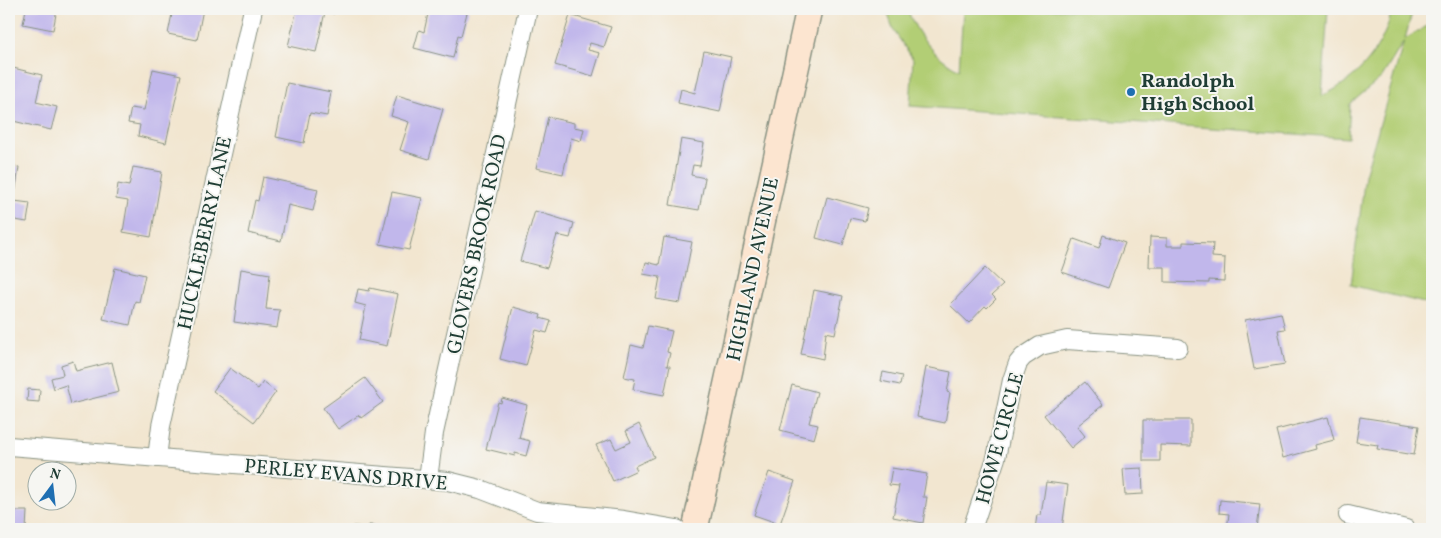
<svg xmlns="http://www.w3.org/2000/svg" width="1441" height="538" viewBox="0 0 1441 538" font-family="Vollkorn,serif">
  <rect width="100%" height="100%" fill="#f6f6f2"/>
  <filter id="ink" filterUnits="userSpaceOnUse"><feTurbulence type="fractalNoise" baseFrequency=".02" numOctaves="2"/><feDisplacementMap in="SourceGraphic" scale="10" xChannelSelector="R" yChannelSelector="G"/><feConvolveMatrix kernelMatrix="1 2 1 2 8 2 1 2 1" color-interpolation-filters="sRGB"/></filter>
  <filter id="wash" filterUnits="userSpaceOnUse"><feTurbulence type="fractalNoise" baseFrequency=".0096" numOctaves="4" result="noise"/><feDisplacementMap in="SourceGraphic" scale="20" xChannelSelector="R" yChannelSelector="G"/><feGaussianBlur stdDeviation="1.12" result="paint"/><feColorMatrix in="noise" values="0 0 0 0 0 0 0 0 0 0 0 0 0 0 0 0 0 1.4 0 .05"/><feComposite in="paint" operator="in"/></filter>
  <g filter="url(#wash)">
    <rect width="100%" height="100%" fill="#f2e6d0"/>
    <path fill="#b2ce75" stroke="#688654" d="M886,9h21c10,26 27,47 52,61l4,-61h365l-6,87c37,-17 62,-48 70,-87h21l-8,30 27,-16v282l-81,-20 14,-110 39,-134 -22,36 -32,27 -2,34 -438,-32 3,-47 -19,-28z"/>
    <g id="blocks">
      <path fill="#c1b7eb" d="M26,9h31l-4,21 -30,-6z
        M173,9h30l-6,31 -29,-6z
        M297,9h38l-1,5 -9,-2 -9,40 -28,-6z
        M429,9h39l-7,27 -3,-1 -5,23 -39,-10 5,-18 5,2z
        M570,15l41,12 -7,20 -14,-4 -2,7 12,3 -7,23 -38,-11z
        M704,51l27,6 -11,55 -42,-9 3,-14 14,4z
        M9,67l33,8 -6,27 21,5 -6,23 -42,-10z
        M153,69l28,6 -15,68 -28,-7 2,-11 -12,-2 3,-15 13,2z
        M287,83l44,9 -4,24 -17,-3 -6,30 -28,-6z
        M397,95l46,14 -14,50 -29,-9 9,-28 -18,-6z
        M548,117l26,6v4l10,2 -3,12 -10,-3 -8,36 -27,-6z
        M681,139l23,4 -4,23 -7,-1 -2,10 14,3 -6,32 -29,-5z
        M9,165l10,2 -5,34 16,2 -3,19 -18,-3z
        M133,167l29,5 -11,65 -28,-5 5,-31 -12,-2 2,-15 11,2z
        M263,177l55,12 -5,22 -25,-6 -7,36 -33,-8 7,-33 3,1z
        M392,192l30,6 -13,52 -29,-6z
        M827,197l41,11 -3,13 -15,-3 -7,27 -27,-7z
        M535,211l39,12 -4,15 -13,-3 -10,33 -27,-7z
        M1103,235l22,8 -17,45 -46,-16 12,-33 25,9z
        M664,237l28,5 -12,61 -24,-4 4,-22 -17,-3 3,-12 13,3z
        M1150,237l17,1v8h16v-4l30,1 -1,14 13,1 -1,23 -15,-1v3l-44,-1v-15h-16z
        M115,268l30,7 -6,27 -4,-1 -5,24 -27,-6z
        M985,268l18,17 -11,10 4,4 -9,9 -2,-2 -16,17 -19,-18z
        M241,269l29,5 -4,35 14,1 -3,18 -43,-6z
        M370,288l28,6 -11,52 -28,-6 7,-34 -11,-3 3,-14 11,2z
        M814,290l29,6 -8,38 -9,-2 -3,27 -22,-5z
        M513,307l28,8 -1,3 11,3 -4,12 -11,-3 -10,36 -26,-7z
        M1281,313l4,16 -7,1 7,34 -31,5 -9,-49z
        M648,326l24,5 -5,21 3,1 -3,13h3l-6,29 -31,-6 2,-10 -11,-2 7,-32 12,3z
        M73,361l3,10 36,-9 7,30 -48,12 -5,-19 -12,4 -3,-11 12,-3 -2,-10z
        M926,367l25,5 -4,20 3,1 -5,30 -28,-6z
        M230,368l28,21 5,-7 13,10 -22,30 -41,-31z
        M883,372l19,4 -2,9 -19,-4z
        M365,378l18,24 -22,16 -2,-3 -21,14 -15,-21z
        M1085,382l18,23 -26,21 8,10 -14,12 -27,-33z
        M792,385l25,7 -8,31 9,2 -4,14 -34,-9z
        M28,389l12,1 -1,12 -12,-1z
        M502,398l25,7 -8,33 11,3 -4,15 -11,-3v3l-29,-7 12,-47 3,1z
        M1328,417l6,23 -19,5 1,4 -33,9 -7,-28z
        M1360,417l59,9 -5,29 -37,-6 1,-4 -22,-3z
        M1143,420h48v26l-31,-1v16h-17z
        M639,424l15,33 -19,9 2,4 -24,11 -17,-36 15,-6 5,10 15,-7 -5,-11z
        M892,468l35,6 -4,23h4l-4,26 -30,-6 6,-31 -10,-1z
        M1142,468l1,26 -18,1 -2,-26z
        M769,472l26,9 -15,43 -26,-9z
        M1046,482l22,3 -6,44h-27l2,-14h4z
        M1220,500l40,4 -3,25h-30l2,-15 -10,-1z
        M9,511h18l-1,18h-17z
        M278,524l25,4v1h-26z
        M369,525l31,2 -1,2h-46v-3l15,1z"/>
    </g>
  </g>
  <g filter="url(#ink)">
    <use href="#blocks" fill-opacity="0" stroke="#889282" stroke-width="1"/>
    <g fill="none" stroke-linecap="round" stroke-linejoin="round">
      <defs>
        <path id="street" d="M9,446l439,35 32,8 57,22 87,9 53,9
          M157,458l4,-32 92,-417
          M428,479l6,-46 94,-424
          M1348,515l58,14
          M972,529l24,-71 16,-78 6,-17 5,-6 17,-11 27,-6 111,8"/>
        <path id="secondary" d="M695,529l114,-520"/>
      </defs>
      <use href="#street" stroke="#889282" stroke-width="20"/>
      <use href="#secondary" stroke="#889282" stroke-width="28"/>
      <use href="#street" stroke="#fff" stroke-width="18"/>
      <use href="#secondary" stroke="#fce5d0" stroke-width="25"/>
    </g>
  </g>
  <circle fill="#1f6fb2" stroke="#f6f6f2" stroke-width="2" cx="1131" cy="92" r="5"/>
  <g text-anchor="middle" stroke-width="4" stroke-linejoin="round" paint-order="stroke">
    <g font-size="20" font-weight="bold" fill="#1f3d34" stroke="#f6f6f2" text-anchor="start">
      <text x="1141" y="87">Randolph<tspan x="1141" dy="23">High School</tspan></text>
    </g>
    <g font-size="20" fill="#1f3d34" stroke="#f6f6f2">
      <text transform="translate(204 233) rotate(-78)" y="7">HUCKLEBERRY LANE</text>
      <text transform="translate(476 244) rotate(-78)" y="7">GLOVERS BROOK ROAD</text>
      <text transform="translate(752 269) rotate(-78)" y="7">HIGHLAND AVENUE</text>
      <text transform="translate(999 438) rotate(-75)" y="7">HOWE CIRCLE</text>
      <text transform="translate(346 474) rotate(5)" y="7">PERLEY EVANS DRIVE</text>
    </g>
  </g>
  <rect width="1441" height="538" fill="none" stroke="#f6f6f2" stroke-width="30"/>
  <g transform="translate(52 486) rotate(15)"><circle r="24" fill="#f6f6f2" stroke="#a0aca6"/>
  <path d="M0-4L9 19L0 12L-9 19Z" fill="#1f6fb2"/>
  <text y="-8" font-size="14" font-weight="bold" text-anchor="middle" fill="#1f3d34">N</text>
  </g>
</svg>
